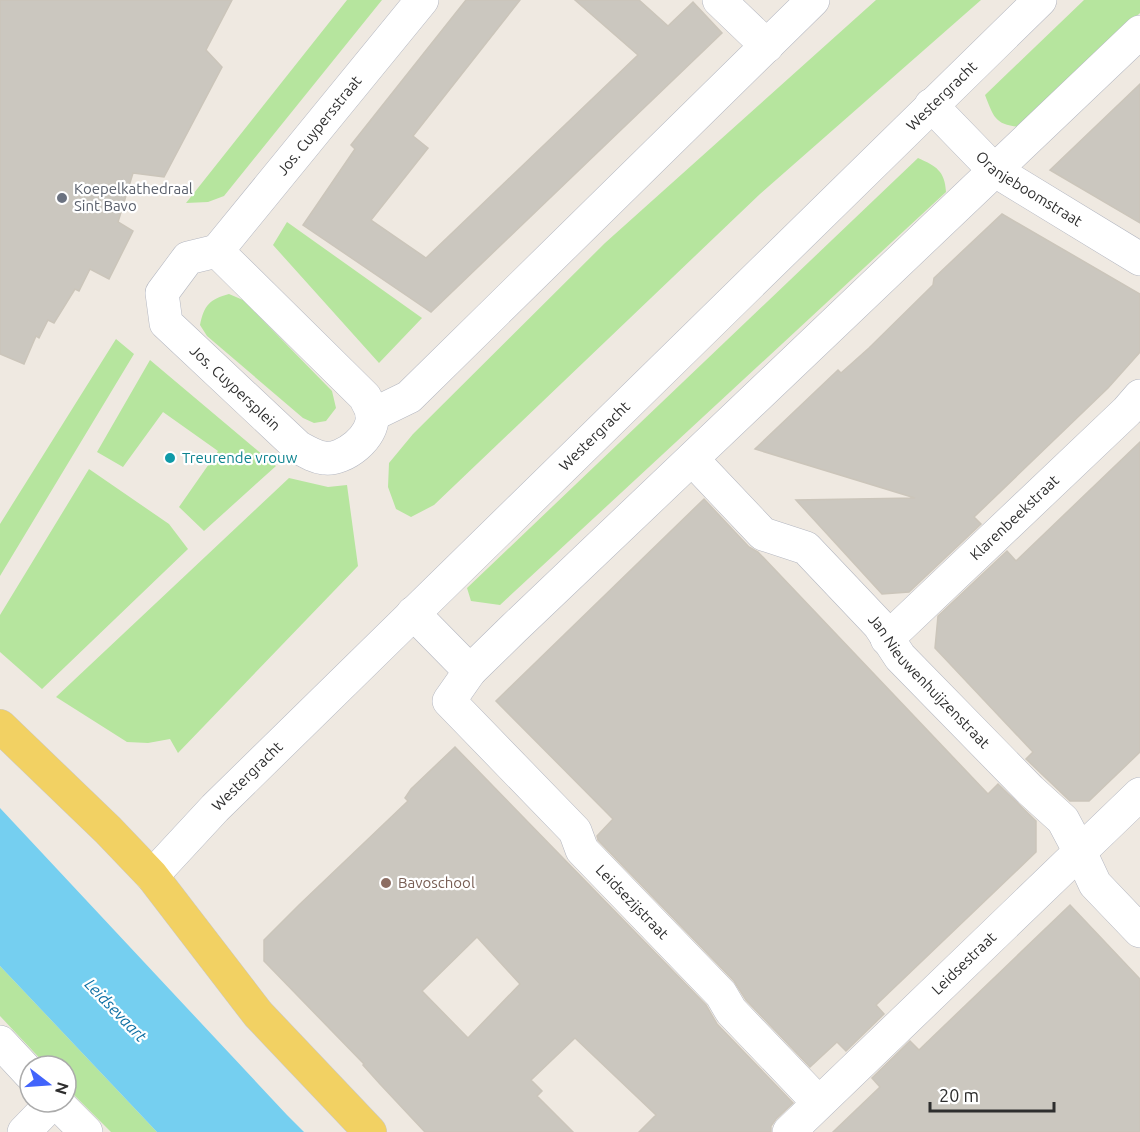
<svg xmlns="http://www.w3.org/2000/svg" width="1140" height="1132" viewBox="0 0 1140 1132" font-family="Ubuntu,sans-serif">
  <rect width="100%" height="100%" fill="#efe9e1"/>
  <path fill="#b6e59e" d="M347,0h35l-158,196 -16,6 -22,1z
    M876,0h105l-221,194 -326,311 -23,12 -15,-8 -8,-22 1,-24 24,-29 192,-191z
    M1084,0h56v13l-118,114c-27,-2 -28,-9 -37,-32z
    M918,158c18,8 27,13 28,34l-446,413 -29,-4 -4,-13z
    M287,222l135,96 -43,45 -106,-118z
    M229,294l14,6 89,91 4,17 -10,13 -12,2 -11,-5 -96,-82 -7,-11c4,-20 10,-26 29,-31z
    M116,339l18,15 -134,222v-52z
    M150,360l126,106 -72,65 -25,-24 39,-56 -55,-39 -40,55 -26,-15z
    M89,469l80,55 19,25 -146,140 -42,-37v-37z
    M289,478l39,9 19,-2 11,81 -180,187 -8,-14 -22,4 -21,-1 -71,-45z
    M0,966l157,166h-46l-45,-45v-21h-19l-47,-50z"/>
  <path fill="#75cff0" d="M0,808l287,307 17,17h-147l-157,-166z"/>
  <path fill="#cbc7bf" stroke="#cbc5ba" stroke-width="1.5" fill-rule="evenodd" d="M0,0h232l-26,50 16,17 -58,110 -31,-4 -15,49 15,9 -24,48 -19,-10 -11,22 -4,-2 -21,34 -6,-3 -9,18 -3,-2 -12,28 -24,-10z
    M466,0h54l-107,136 15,12 -57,72 55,38 212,-203 -63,-55h64l29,26 25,-24 29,31 -291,279 -128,-87 52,-76 -4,-4z
    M1140,84v139l-90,-53z
    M1002,214l138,80v58l-32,36 -134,129 7,7 -72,68 -27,2 -86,-94 119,-2 -160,-49 83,-79 3,3 28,-25 64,-63 1,-7z
    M1140,442v310l-51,49h-19l-44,-42 7,-7 -98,-104 3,-32 69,-65 9,10z
    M704,499l45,48 9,5 230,242 10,-10 38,37v31l-160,153 8,9 -38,37 -9,-9 -27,25 -64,-67 -12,-19 -136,-141 -1,-4 16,-17 -117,-118z
    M455,747l251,258 11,19 76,79 -17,16 -5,7v6h-132l17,-17 -81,-77 -44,42 11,11 -5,5 36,36h-148l-45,-48 -17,-19 1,-1 -100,-103v-21l35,-35 109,-104 -3,-3 6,-9zM477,937l43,47 -52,54 -46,-47z
    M1070,905l70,74v153h-307l47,-45 -8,-9 38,-37 9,9z"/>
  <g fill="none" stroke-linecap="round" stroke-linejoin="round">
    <defs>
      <g id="minor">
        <path d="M719,0l48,46"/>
        <path id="s1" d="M931,105l63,65 146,89"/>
        <path d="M217,251l148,146c2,5 7,12 7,18 3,21 -28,46 -48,43 -9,-1 -17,-6 -26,-11l-132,-124 -4,-30 26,-35z"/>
        <path id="s2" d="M217,251l205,-251"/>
        <path d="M372,415l37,-18 404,-397"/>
        <path id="s3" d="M692,459l71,75 43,14 73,77 21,32 130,133 33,30 17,32 15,32 45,47"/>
        <path d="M413,613l57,58"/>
        <path id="s4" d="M887,639l240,-228 13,-15"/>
        <path id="s5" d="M152,876l63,-68 825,-808"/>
        <path d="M0,1042l30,32"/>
        <path d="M56,1102l30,30"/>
        <path d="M818,1102l-87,-91 -10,-17 -139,-144 -7,-19 -126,-130 21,-30 43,-42 627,-597"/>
        <path d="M24,1132l29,-30"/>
        <path id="s6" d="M789,1132l351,-338"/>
      </g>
      <path id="major" d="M0,726l108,104 44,46 106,138 112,118"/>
    </defs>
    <use href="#minor" stroke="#b4b7c1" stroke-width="34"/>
    <use href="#major" stroke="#c9c9c9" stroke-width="34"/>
    <use href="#minor" stroke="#fff" stroke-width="33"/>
    <use href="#major" stroke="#f2d163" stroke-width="33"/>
  </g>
  <circle fill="#6b7280" stroke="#fff" stroke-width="2" cx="62" cy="198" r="6"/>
  <circle fill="#0f9aa8" stroke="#fff" stroke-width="2" cx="170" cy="458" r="6"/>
  <circle fill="#8d6e63" stroke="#fff" stroke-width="2" cx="386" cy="883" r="6"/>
  <g text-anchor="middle" stroke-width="4.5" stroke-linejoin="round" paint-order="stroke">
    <g font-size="15" fill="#2e2e2e" stroke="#fff">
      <text dy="5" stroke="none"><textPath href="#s5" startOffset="1110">Westergracht</textPath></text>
      <text dy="5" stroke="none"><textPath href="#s2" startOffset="162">Jos. Cuypersstraat</textPath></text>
      <text dy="5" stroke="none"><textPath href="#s1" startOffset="130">Oranjeboomstraat</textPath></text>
      <text transform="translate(235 388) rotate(43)" y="5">Jos. Cuypersplein</text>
      <text dy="5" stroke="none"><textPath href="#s5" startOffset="624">Westergracht</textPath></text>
      <text dy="5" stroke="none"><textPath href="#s4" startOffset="176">Klarenbeekstraat</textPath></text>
      <text dy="5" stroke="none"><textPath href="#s3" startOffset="330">Jan Nieuwenhuijzenstraat</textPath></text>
      <text dy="5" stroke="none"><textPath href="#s5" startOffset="138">Westergracht</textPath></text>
      <text transform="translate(632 902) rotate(46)" y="5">Leidsezijstraat</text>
      <text dy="5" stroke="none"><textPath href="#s6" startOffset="243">Leidsestraat</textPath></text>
    </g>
    <g font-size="15" fill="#5b616d" stroke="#fff" text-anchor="start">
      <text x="74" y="194">Koepelkathedraal<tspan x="74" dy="17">Sint Bavo</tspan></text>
    </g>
    <g font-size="15" fill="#0d838f" stroke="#fff" text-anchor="start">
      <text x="182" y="463">Treurende vrouw</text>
    </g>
    <g font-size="15" fill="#785e54" stroke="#fff" text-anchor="start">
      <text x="398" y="888">Bavoschool</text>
    </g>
    <g font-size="16" font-style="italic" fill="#0d6fa3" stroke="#fff">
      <text transform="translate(116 1010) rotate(46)" y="6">Leidsevaart</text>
    </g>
  </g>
  <g transform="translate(48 1084) rotate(107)"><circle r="28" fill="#ffffff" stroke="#ababab" stroke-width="1.5"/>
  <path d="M0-4.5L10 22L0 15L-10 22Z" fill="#4264fb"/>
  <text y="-9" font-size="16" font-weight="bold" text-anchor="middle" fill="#2e2e2e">N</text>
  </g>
  <path d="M930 1102v9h124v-9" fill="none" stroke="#2e2e2e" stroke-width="3"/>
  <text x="939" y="1102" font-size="18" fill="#2e2e2e" stroke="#ffffff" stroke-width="4.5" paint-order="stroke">20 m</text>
</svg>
